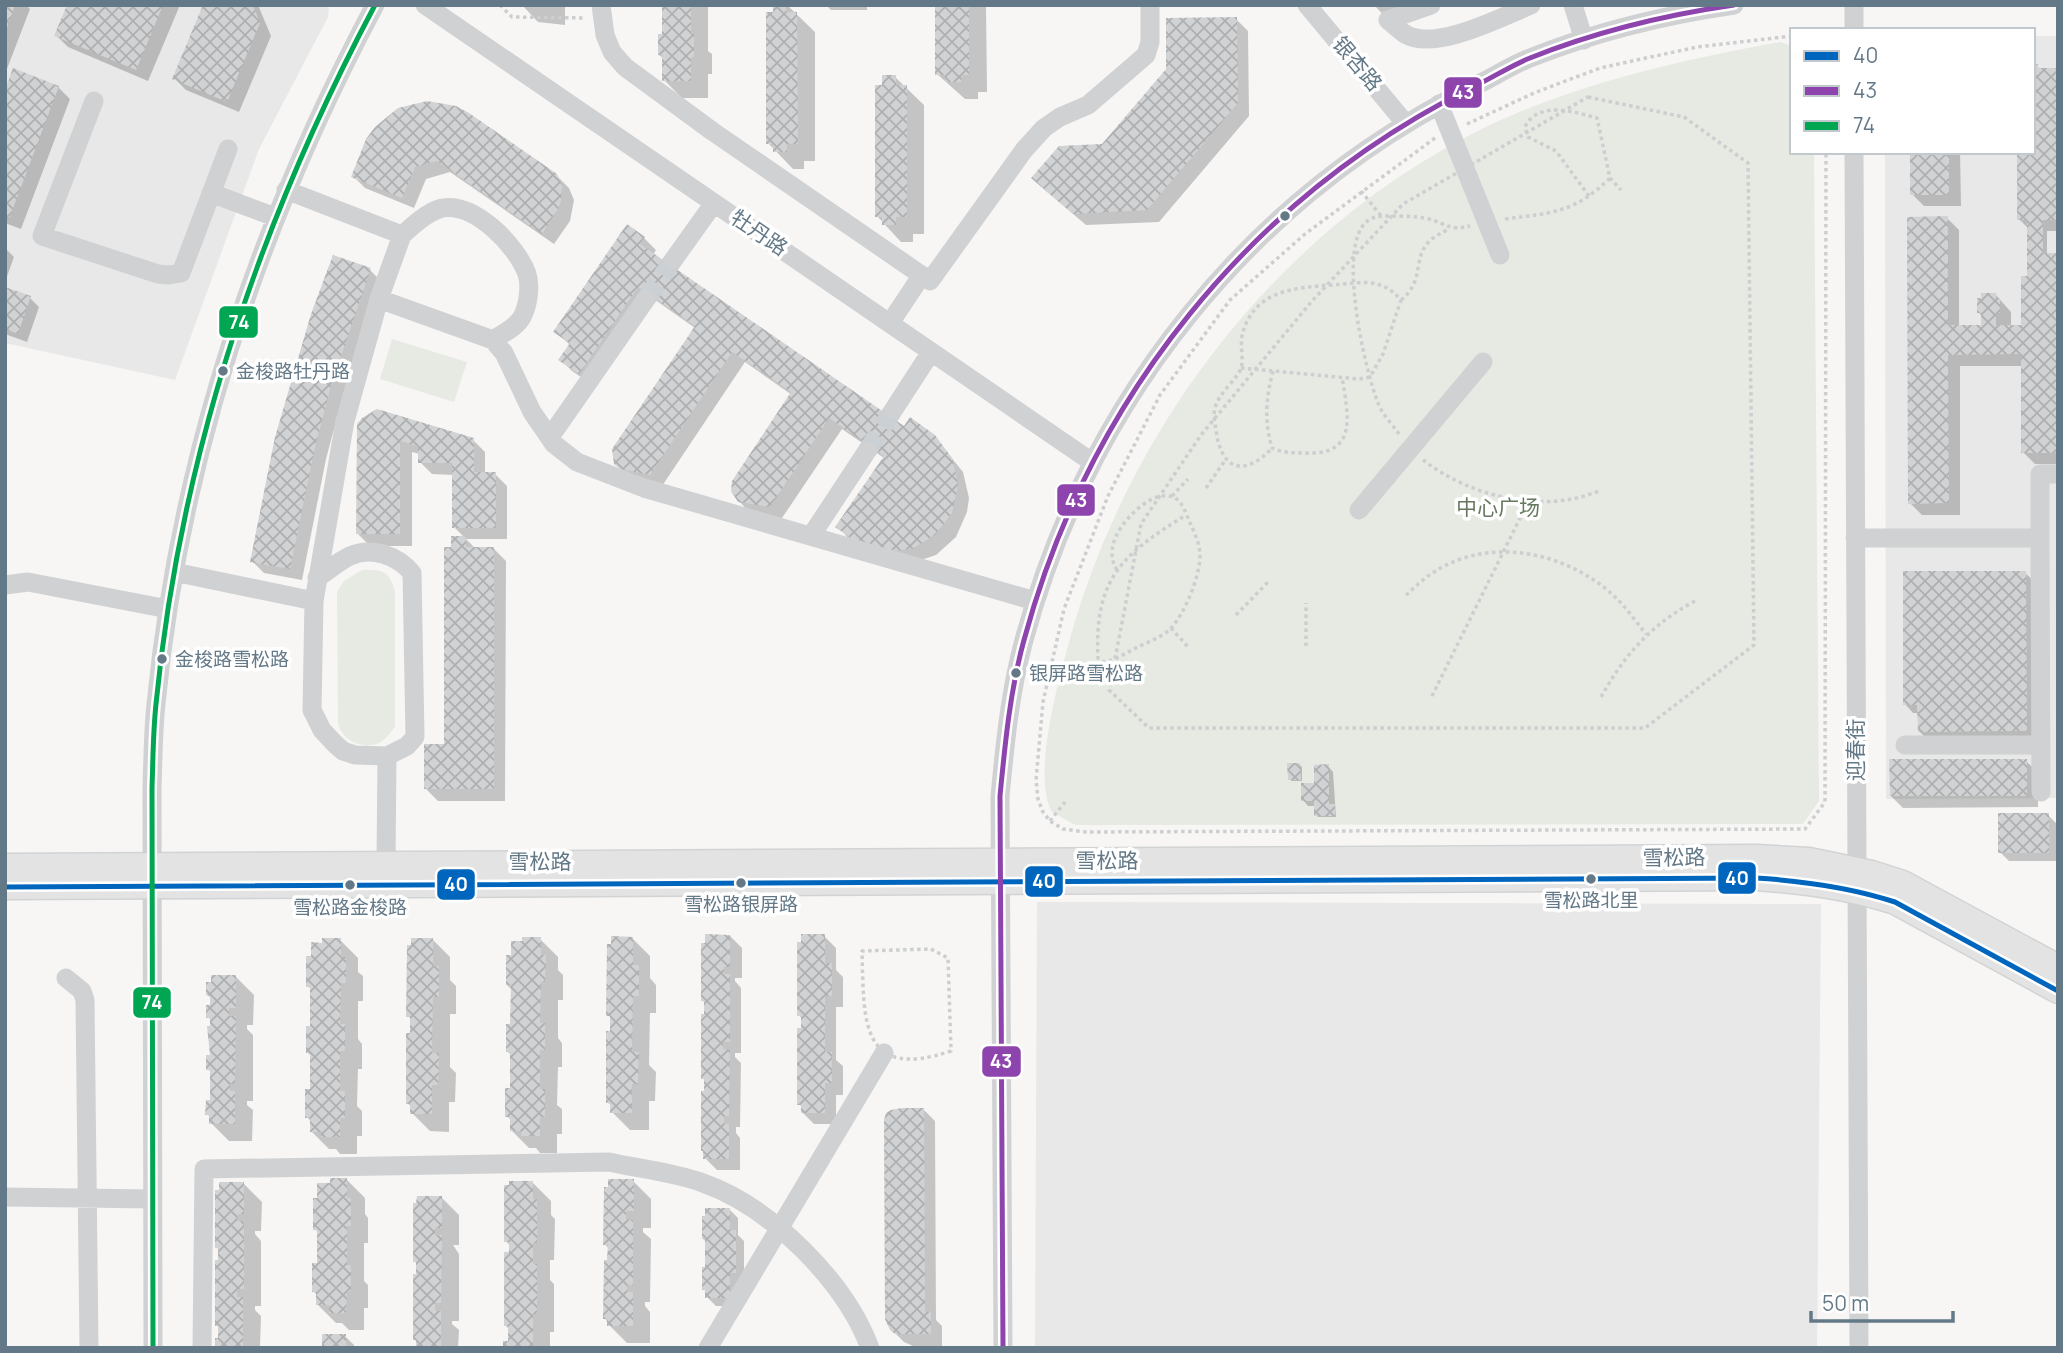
<svg xmlns="http://www.w3.org/2000/svg" width="2063" height="1353" viewBox="0 0 2063 1353" font-family="Manrope,'Noto Sans SC',sans-serif">
  <defs>
    <pattern id="building-cross-hatch" width="8" height="8" patternUnits="userSpaceOnUse" patternTransform="scale(1.75)"><rect width="8" height="8" fill="#d1d2d3"/><path d="M0 0l8 8M0 8l8-8" fill="none" stroke="#adafb1"/></pattern>
  </defs>
  <rect width="100%" height="100%" fill="#f7f6f5"/>
  <path fill="#e7e8e7" d="M5,5h324l-1,12 -69,132 -84,231 -170,-37z
    M2033,36h25v762l-172,1 -1,-647h148z
    M1037,902l784,2 -4,444h-782z"/>
  <path fill="#e6eae3" d="M1780,42l12,4v106h22l5,649 -16,23 -728,1 -23,-13c-21,-36 8,-137 19,-177 66,-232 238,-442 466,-530 79,-30 160,-48 243,-63z
    M392,339l75,23 -13,40 -74,-23z
    M362,570c20,-1 29,2 33,23v134c-4,5 -10,13 -16,16 -16,7 -38,-3 -41,-20l-1,-131 7,-11z
    M2055,590h3v187h-1z"/>
  <path fill="#0003" d="M5,5h21l4,4 -25,65z
    M69,5h111l-32,76 -80,-34 -12,-12z
    M204,5h54l13,31 -32,76 -53,-22 -12,-12z
    M522,5h43v20l-27,-3z
    M664,5h44v46l4,3v20h-4v24h-26l-18,-18v-21l-5,-4 5,-20z
    M774,5h13l28,27v129h-11v8h-11l-25,-26z
    M826,5h41v5h-36z
    M937,5h49l1,87h-9v7h-13l-28,-25z
    M1374,5h48l-26,23z
    M1236,19l12,12 1,85 -90,106 -73,3 -41,-35 58,-44z
    M2037,66l4,4h17v161h-11v23h11v210h-23l-12,-12v-86h-63v149h-38l-12,-12 37,-285 12,12v97h24v-10l-4,-4 16,-19 16,18v15h11l7,-50 -1,-49 -9,-9 14,-67z
    M895,77l29,28v129h-11v8h-12l-24,-26 6,-129z
    M58,87l12,12 -49,130 -16,-6v-128z
    M368,140l188,35 13,13 5,12 -4,21 -16,23 -104,-72 -24,7 -12,29 -49,-20 -12,-12z
    M1912,152h48l1,54h-37l-12,-12z
    M644,238l12,12 -3,5 252,174 29,7 29,36 6,26 -2,14 -11,25 -20,18 -24,8 -63,-24 -11,-12 46,-69 -42,-29 -60,89 -31,-4 -12,-13 53,-106 -47,-33 -83,124 -28,-5 -18,-18 79,-135 -44,-31 -60,87 -19,-13 -12,-12 10,-14 -15,-14z
    M5,248l9,9 -9,25z
    M370,270l12,12 -40,117 -16,60 -24,121 -38,-7 -12,-12z
    M5,289l25,9 9,9 -12,35 -22,-8z
    M359,425l114,15 12,12v22h10l12,12v53h-41l10,10h18l12,12 -1,240h-67l-12,-12 20,-43 7,-197 12,-11 -11,-11v-52l-22,-1 -12,-12v-8l-8,-2v94h-42l-12,-12z
    M2025,573l9,8 1,158 -107,1 -9,-9v-18h-6l-8,-9z
    M2026,761l12,12v34l-135,1 -12,-12z
    M1300,765l2,2v14h-10l-3,-2z
    M1328,766l5,6 3,45h-18l-2,-2v-9h-8l-5,-6z
    M2048,815l9,9v37h-48l-9,-9z
    M730,936l12,12v30h-7v3l6,7v65h-6v4l6,6 -1,64h-4v6l4,5v32h-23l-12,-12 1,-77 -4,-3 4,-74 -4,-4z
    M824,936l12,12v22l7,7v30h-7v53l7,6v29h-7v29h-22l-12,-12v-5l-3,-3 3,-85 -3,-4z
    M632,938l18,18v22l6,7v28h-6l-1,52 7,7 -1,29h-6v29h-19l-18,-18v-6l-5,-4 5,-69v-14l-4,-4z
    M432,939l18,18v23l6,6v28h-6v53l6,6 -1,29h-6v30l-19,-1 -18,-18v-6l-5,-4 5,-83 -4,-4z
    M540,939l18,18v13l5,5v25h-5v38l4,5v24h-4l-1,38 5,4v25h-5v19h-17l-4,-5h-7l-18,-18v-10l-4,-4 5,-26v-34l-5,-5 5,-25v-36l-5,-5 6,-28z
    M340,940l18,18v14l5,4v25h-5v38l4,5v25h-4l-1,37 5,5v25h-5v18h-17l-4,-5h-7l-18,-18v-9l-4,-5 5,-26v-34l-4,-4 4,-26v-36l-4,-5 5,-28 11,-14z
    M236,977l18,18 -1,30h-6v4l6,6v66h-6v4l6,5 -1,31h-23l-18,-18v-5l-4,-4 4,-13 1,-28 -4,-4 4,-12v-36l-4,-4 4,-18 -4,-4z
    M923,1109l12,12 1,199 6,6v20h-29l-9,-4 -13,-13z
    M347,1180l18,18v16l3,4v25h-4v38l4,4v23h-4v22h-15l-7,-7h-6l-18,-18v-9l-4,-4 5,-27v-32l-4,-4 4,-30 13,-15z
    M633,1181l18,18v29h-8v4l8,7 -1,63h-5v4l5,6v31h-23l-18,-18 -4,-7 4,-69 -4,-5z
    M533,1183l18,18v14l4,4 -1,41h-4v20l4,4v48h-4v16h-45l5,-5v-13l-5,-5 5,-79 -4,-5z
    M244,1184l18,18 -1,29h-6v3l6,7v65h-6v4l6,6 -1,32h-43l3,-8v-12l-4,-3 4,-74 -4,-4z
    M441,1197l18,18v30h-6l6,9v67h-7v3l7,6 -1,18h-41v-6l-3,-3 4,-75 -4,-3z
    M729,1209l9,9v17l6,6v40l-6,25h-22l-9,-9v-5l-3,-3 3,-21v-26l-4,-3z
    M345,1336l9,9v3h-30z"/>
  <path fill="url(#building-cross-hatch)" d="M5,5h10l-9,26h-1z
    M67,5h96l-27,65 -82,-34z
    M203,5h50l7,18 -33,79 -55,-23z
    M662,5h29v29h3v23h-3v24h-29v-26h-4v-21h4z
    M773,5h13v7h11l1,132h-11v8h-14v-8h-7v-132h7z
    M935,5h34v70h-8v7h-16v-7h-10z
    M1237,17l1,86 -91,107 -74,4 -42,-36 28,-32 43,-2 64,-75v-51z
    M2033,64h5v4h20v152h-15v33h15v200h-37v-99l-73,1 1,148 -41,1 -1,-287 41,-1v109h33v-12h-4v-15h4v-5h15v5h4v15h-4v12h25v-49h6v-56h-10v-68h16z
    M13,68l46,18 -50,133 -4,-2v-127z
    M882,75h14v10h11v132h-11v8h-14v-8h-7v-132h7z
    M427,101l29,5 13,7 88,61 5,12 -1,15 -3,8 -16,25 -105,-73 -22,6 -13,31 -51,-21 15,-38 9,-12 23,-19z
    M1910,152h39v43h-39z
    M627,224l18,13 -5,7 264,182 6,-9 25,18 17,23 6,27 -6,28 -17,22 -23,14 -27,2 -25,-7 -25,-17 49,-71 -55,-38 -59,89 -32,-5 -7,-11 1,-10 59,-89 -59,-40 -82,123 -30,-6 -6,-5 -2,-15 83,-123 -57,-39 -59,87 -21,-14 12,-17 -17,-11z
    M333,255l38,13 -40,118 -16,61 -25,122 -40,-7 25,-125 36,-123z
    M5,287l26,9 -13,38 -13,-5z
    M377,409l97,29v34h22v56h-44v-65h-34v-17l-18,-5v93h-44l1,-110 5,-6z
    M451,536h15v11h28v242h-70v-45h20v-197h7z
    M1903,571h123l1,160 -109,1 -1,-27h-14z
    M1889,759h138v37h-137z
    M1287,763h13l1,17h-13z
    M1329,764v40h6v12h-21v-15h-13v-18h13v-18z
    M1998,813h51v40h-51z
    M705,934l25,1v32h-6v7h6v68h-7v7l7,1 -1,66h-5v8h5v35h-26v-8h-2v-60h3v-12h-3v-65h3v-13h-3v-58h4z
    M801,934h24v29h7v33h-7v56h7v31h-7v30h-24v-8h-4v-77h4v-12h-4v-74h4z
    M611,936l22,1v28h6v31h-6l-1,56h7l-1,32h-6v29h-22v-10h-4v-72h4v-15h-4l1,-72h4z
    M522,937h19v18h5l-1,27h-4l-1,41h5v27h-5v39h5v28h-5v19h-19v-5h-11v-14h-5v-29h5v-36h-4v-28h4l1,-39h-5v-30h5v-14h11z
    M322,938h19v19h5v27l-5,-1 -1,41h5v27h-5v40h5v27h-5v19h-19v-5h-11v-14h-5v-29h5v-36h-4v-27h4v-39h-4v-31h5v-14l11,1z
    M411,938h22v28h6v31h-6l-1,56h7l-1,32h-6v29h-22v-10h-4v-71h4v-16h-4l1,-72h4z
    M211,975h25v33h-7v8h7l-1,68h-5v7h5v33h-26v-9h-4l1,-15h4v-30h-4v-15h4l-3,-29h3v-8h-4v-13h4v-9l-4,-1v-13h5z
    M902,1108h22l1,204h6v22h-36l-5,-4 -5,-11 -1,-199 2,-7 5,-3z
    M330,1178h17v20h4v28h-4v39h4v26h-4l-1,22h-17v-8h-13v-13h-4v-29h5v-33h-4v-32h4v-15h13z
    M608,1179h26v32h-8v8l7,1v65h-6v7h6v34h-26v-7h-4l1,-59h3l1,-15h-5l1,-58h4z
    M509,1181h24v18h4v44h-4v21h4v50h-4v34h-30v-7h5v-15h-4v-74h5v-10h-5v-57h5z
    M219,1182h25v32h-6l-1,7h7v68h-7v8h6v51h-28v-10h3v-12h-3v-66h3v-12h-3v-58h4z
    M417,1196h25v32h-7v7h7l-1,68h-6v8h6v37h-25v-8h-3v-66h3v-12h-3v-59h3z
    M705,1208h25v22h6v43h-6v25h-25v-8h-3v-23h3v-28h-3v-23h3z
    M322,1334h24v14h-24z"/>
  <g fill="none" stroke-linecap="round" stroke-linejoin="round">
    <path stroke="#cbd0d4" stroke-width="19" stroke-dasharray="19 10" stroke-linecap="butt" d="M646,299l28,-40
      M867,451l27,-42"/>
    <defs>
      <path id="major" d="M5,866l1751,-9 53,3 63,13 31,10 155,84
        M5,887l1751,-9c48,3 93,9 139,24l163,89"/>
    </defs>
    <use href="#major" stroke="#d2d3d4" stroke-width="27"/>
    <path stroke="#cccecf" stroke-width="3.5" stroke-dasharray="3.5 3.5" stroke-linecap="butt" d="M500,5l12,12 74,1
      M1588,97l96,20 64,46 6,482 -109,83h-496l-40,-38 32,-166 60,-89 111,-134 91,-97z
      M1467,124l67,-31 66,-25 97,-21 95,-11
      M1435,138l-130,96 -75,66 -70,95 -52,101 -44,113 -21,93 -7,78 2,19 5,13 7,9 13,8 23,3 719,-3 20,-27 1,-650
      M1361,191l21,26
      M1589,196l-33,-45 -28,-14 -3,-10c13,-27 50,-15 72,-9l13,60 11,12
      M1505,219c46,-6 70,-6 105,-41
      M1401,300c31,-25 1,-52 49,-71
      M1241,368l118,11 11,-2 13,-23 18,-54c-21,-24 -40,-17 -69,-15 -39,3 -79,5 -90,51 -2,10 2,25 -1,32 -4,12 -24,26 -26,41 -2,6 0,14 1,21 5,40 28,48 56,18
      M1273,371c-7,26 -9,50 -1,77 11,5 22,5 33,5 54,3 43,-39 37,-76
      M1399,434c-7,-10 -17,-20 -21,-31 -12,-29 -48,-177 -2,-186 11,-2 42,-1 53,2 18,5 20,12 41,7
      M1423,460c48,37 121,55 178,30
      M1206,488l20,-29
      M1172,496l16,-17
      M1117,570c-9,-15 -5,-29 5,-44 9,-13 34,-38 53,-28 8,4 12,19 16,27 4,9 9,20 9,30 0,21 -15,59 -30,74 -8,8 -22,13 -32,18 -11,5 -22,13 -34,15l-6,-4c-4,-80 25,-104 88,-143
      M1406,595c8,-7 16,-15 25,-21 56,-39 136,-23 184,23 11,10 21,25 31,37
      M1236,615l32,-33
      M1171,628l17,19
      M1306,646v-43
      M1432,696l97,-196
      M1601,697c24,-43 51,-73 94,-96
      M1050,821l15,-19
      M931,949l17,9 3,93c-92,31 -87,-32 -89,-100z"/>
    <path stroke="#d0d1d2" stroke-width="19" d="M425,5l667,457
      M601,5l4,30 7,17 13,15 87,64 218,150 94,-131 20,-22 16,-11 28,-12 58,-50 4,-13v-37
      M1307,5l99,119
      M1573,5l11,35
      M1854,5v25
      M1388,20c5,4 11,10 17,14 30,18 96,-17 126,-29
      M1388,20l43,-15
      M94,101l-52,135 116,38 11,1 12,-2 47,-124
      M1439,104l61,151
      M1854,152l5,1196
      M286,190l116,45 -23,64 -34,122 -31,180 -2,109 10,20 13,14 8,7 12,4 32,1 20,-10 8,-9 -3,-164c-14,-17 -40,-27 -62,-17 -11,5 -22,15 -33,22
      M211,193l64,24
      M402,235c12,-10 25,-23 40,-27 33,-6 75,38 85,66 4,12 1,32 -5,43 -6,11 -19,16 -29,23
      M674,259l40,-56
      M379,299l114,41 11,13 28,59 22,32 23,18 67,26 391,113
      M890,323l32,-48
      M894,409l37,-57
      M550,437l96,-138
      M1359,510l124,-148
      M811,536l56,-85
      M1855,538h185v-64h18
      M2040,538l1,254
      M174,572l140,29
      M5,585l23,-3 140,27
      M1905,745h136
      M386,863l1,-107
      M66,978l16,13 3,9 4,348
      M5,1197l148,2
      M153,1348l-1,-560c1,-28 1,-56 4,-84 24,-247 103,-481 219,-699
      M202,1348l2,-179 405,-7c31,7 64,10 94,21 68,24 142,98 167,165
      M708,1348l176,-295
      M1003,1348l-3,-552c5,-52 10,-105 24,-156 65,-240 225,-442 449,-553 19,-9 37,-21 57,-29 65,-26 135,-43 204,-53"/>
    <use href="#major" stroke="#e3e3e3" stroke-width="24"/>
    <defs>
      <path id="bus-1" d="M5,887l1751,-9c48,3 93,9 139,24l163,89"/>
      <path id="bus-2" d="M1003,1348l-3,-552c5,-52 10,-105 24,-156 65,-240 225,-442 449,-553 19,-9 37,-21 57,-29 65,-26 135,-43 204,-53"/>
      <path id="bus-3" d="M153,1348l-1,-560c1,-28 1,-56 4,-84 24,-247 103,-481 219,-699"/>
    </defs>
    <use href="#bus-1" stroke="#fff" stroke-width="10"/>
    <use href="#bus-2" stroke="#fff" stroke-width="10"/>
    <use href="#bus-3" stroke="#fff" stroke-width="10"/>
    <use href="#bus-1" stroke="#0065bd" stroke-width="5"/>
    <use href="#bus-2" stroke="#8e44ad" stroke-width="5"/>
    <use href="#bus-3" stroke="#00a651" stroke-width="5"/>
  </g>
  <g fill="#647988" stroke="#fff" stroke-width="2.5">
    <circle cx="1285" cy="216" r="6"/>
    <circle cx="223" cy="371" r="6"/>
    <circle cx="162" cy="659" r="6"/>
    <circle cx="1016" cy="673" r="6"/>
    <circle cx="1591" cy="879" r="6"/>
    <circle cx="741" cy="883" r="6"/>
    <circle cx="350" cy="885" r="6"/>
  </g>
  <g text-anchor="middle" stroke-width="7" stroke-linejoin="round" paint-order="stroke">
    <g font-size="19" fill="#647988" stroke="#fff" text-anchor="start">
      <text x="236" y="378">金梭路牡丹路</text>
      <text x="175" y="666">金梭路雪松路</text>
      <text x="1029" y="680">银屏路雪松路</text>
      <text x="1591" y="907" text-anchor="middle">雪松路北里</text>
      <text x="741" y="911" text-anchor="middle">雪松路银屏路</text>
      <text x="350" y="914" text-anchor="middle">雪松路金梭路</text>
    </g>
    <g font-size="21" fill="#647988" stroke="#fff">
      <text transform="translate(1357 64) rotate(50)" y="7">银杏路</text>
      <text transform="translate(759 233) rotate(34)" y="7">牡丹路</text>
      <text transform="translate(1856 750) rotate(-90)" y="7">迎春街</text>
      <text transform="translate(1674 858) rotate(-1)" y="7">雪松路</text>
      <text x="1107" y="868">雪松路</text>
      <text x="540" y="869">雪松路</text>
    </g>
    <g font-size="21" fill="#66795f" stroke="#fff">
      <text x="1498" y="515">中心广场</text>
    </g>
  </g>
  <g stroke="#fff" stroke-width="2.5">
    <rect x="1443" y="76" width="40" height="33" rx="7" fill="#8e44ad"/>
    <rect x="218" y="305" width="41" height="34" rx="7" fill="#00a651"/>
    <rect x="1056" y="483" width="40" height="34" rx="7" fill="#8e44ad"/>
    <rect x="1717" y="861" width="40" height="34" rx="7" fill="#0065bd"/>
    <rect x="1024" y="865" width="40" height="33" rx="7" fill="#0065bd"/>
    <rect x="436" y="868" width="40" height="33" rx="7" fill="#0065bd"/>
    <rect x="132" y="986" width="40" height="33" rx="7" fill="#00a651"/>
    <rect x="981" y="1045" width="41" height="33" rx="7" fill="#8e44ad"/>
  </g>
  <g font-size="19" text-anchor="middle" font-weight="bold" fill="#fff">
    <text x="1463" y="99">43</text>
    <text x="239" y="329">74</text>
    <text x="1076" y="507">43</text>
    <text x="1737" y="885">40</text>
    <text x="1044" y="888">40</text>
    <text x="456" y="891">40</text>
    <text x="152" y="1009">74</text>
    <text x="1001" y="1068">43</text>
  </g>
  <rect width="2063" height="1353" fill="none" stroke="#647988" stroke-width="14"/>
  <rect x="1790" y="28" width="245" height="126" fill="#ffffff" stroke="#c1c9cf" stroke-width="2"/>
  <rect x="1804" y="51" width="35" height="10" fill="#0065bd" stroke="#c1c9cf" stroke-width="2"/>
  <text x="1853" y="63" font-size="21" fill="#647988">40</text>
  <rect x="1804" y="86" width="35" height="10" fill="#8e44ad" stroke="#c1c9cf" stroke-width="2"/>
  <text x="1853" y="98" font-size="21" fill="#647988">43</text>
  <rect x="1804" y="121" width="35" height="10" fill="#00a651" stroke="#c1c9cf" stroke-width="2"/>
  <text x="1853" y="133" font-size="21" fill="#647988">74</text>
  <path d="M1811 1311v10h142v-10" fill="none" stroke="#647988" stroke-width="3.5"/>
  <text x="1822" y="1311" font-size="21" fill="#647988" stroke="#ffffff" stroke-width="5" paint-order="stroke">50 m</text>
</svg>
